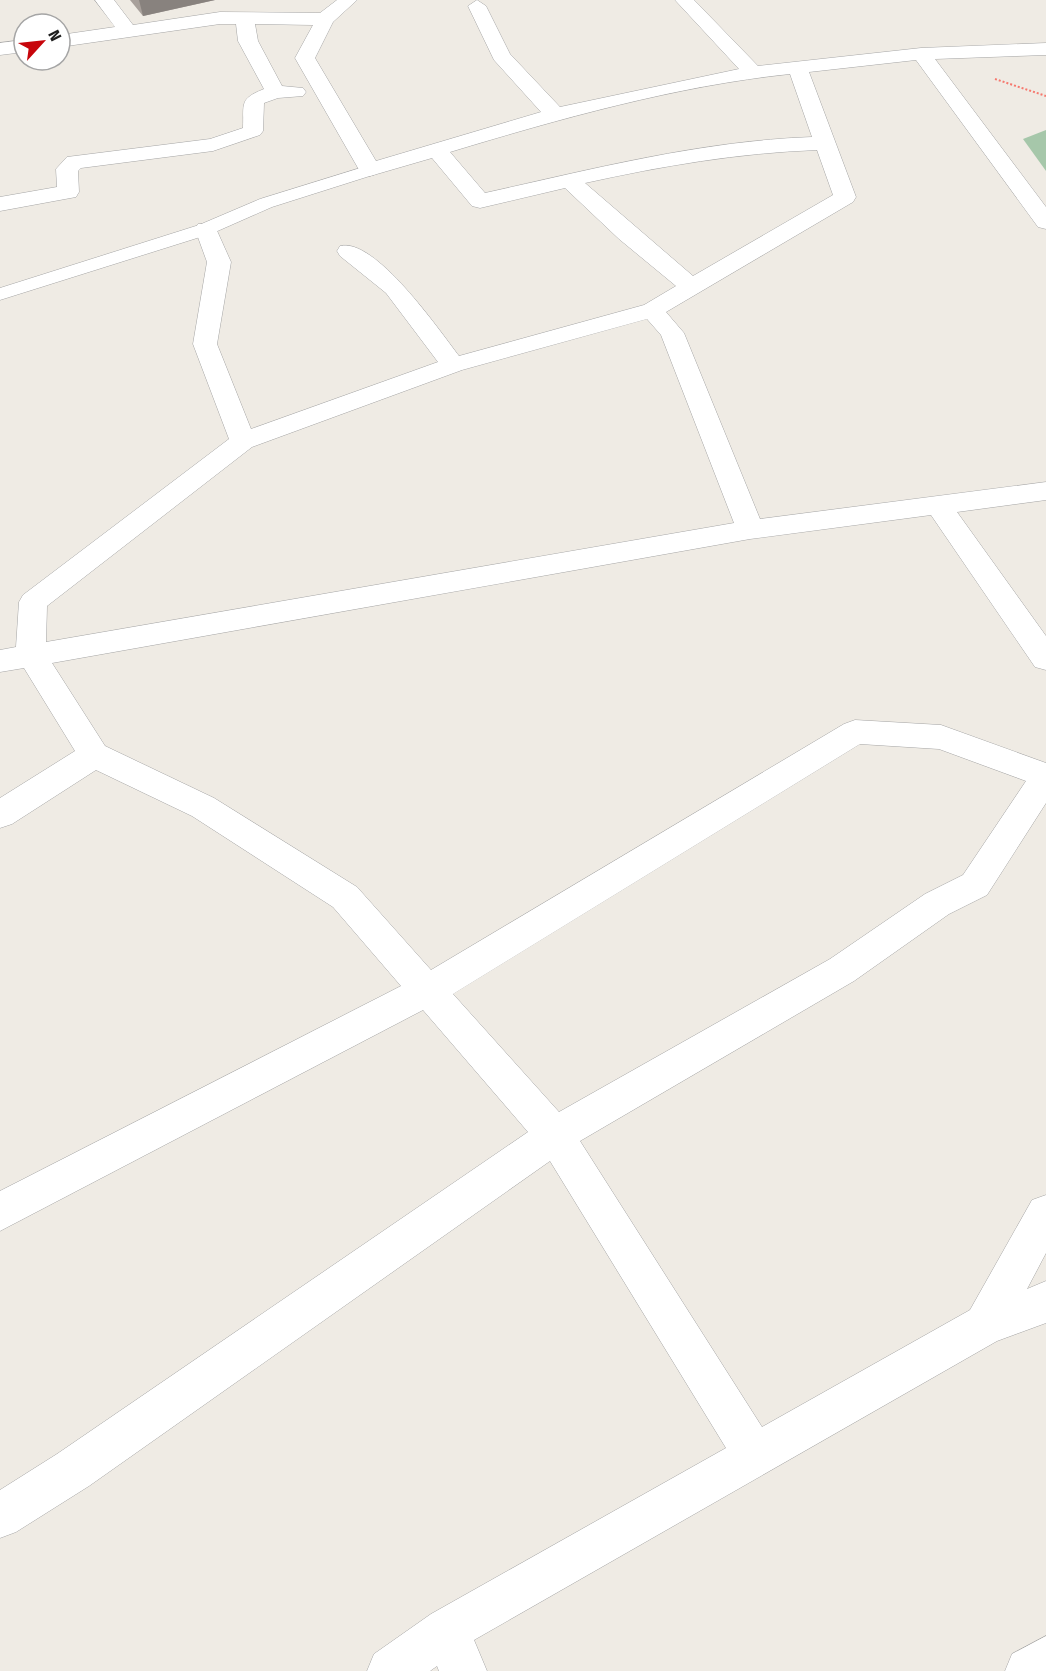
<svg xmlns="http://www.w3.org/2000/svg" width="1046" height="1671" viewBox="0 0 1046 1671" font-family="'Fira Sans Condensed',sans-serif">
  <rect width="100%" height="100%" fill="#efebe4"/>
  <path fill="#a6c7aa" d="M1046,130v41l-23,-32z"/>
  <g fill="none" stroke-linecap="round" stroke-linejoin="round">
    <defs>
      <path id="pedestrian" d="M370,165l6,1 3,4 -3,4 -104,33 -59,26 -213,67v-12l199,-63 61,-26z"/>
      <path id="minor" d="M95,0h19l19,25 87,-13 100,1 17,-13h20l-24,22 -18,36 61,103 165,-49 -47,-52 -26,-54 9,-6 9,6 24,48 50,53 179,-38 -64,-69h19l64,66 163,-18 125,-5v12l-111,4 111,148v22l-8,-2 -122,-167 -107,12 47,125 -3,5 -187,110 18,21 76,186 286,-37v18l-89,12 89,124v34l-11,-3 -104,-152 -181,24 -698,124 53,83 109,52 143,89 74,83 413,-246 11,-4 86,5 105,38v40l-59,92 -38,19 -95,67 -274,160 182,286 208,-117 62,-110 14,-5v58l-19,36 19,-8v42l-49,18 -523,299 13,31h-48l-2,-5 -7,5h-63l7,-17 57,-40 295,-166 -176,-287 -461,325 -73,46 -16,6v-48l57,-36 471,-322 -105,-122 -423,221v-40l401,-205 -68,-79 -141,-91 -96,-46 -84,54 -12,4v-30l75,-47 -51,-83 -24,4v-22l16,-3 3,-45 4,-7 206,-156 -36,-95 14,-82 -12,-33 3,-5h16l17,38 -14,82 34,85 187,-67 -52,-69 -46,-37 -3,-5 3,-5c35,-9 99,84 119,110l185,-51 32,-19 -57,-47 -54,-51 -85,20 -8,-2 -40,-48 -62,18 -8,-1 -67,-117 18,-33 -58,-1 3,17 24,45 21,2 3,4 -3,4 -25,2 -14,5 -1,28 -3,4 -47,16 -132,17 -3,3 1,21 -3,5 -76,14v-14l57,-10 -1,-18 11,-12 143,-18 33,-11c1,-25 -4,-29 21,-39l-26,-48 -2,-17h-16l-160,23v-12l55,-8zM790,74l22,63c-111,4 -219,32 -327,56l-35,-41c109,-33 226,-66 340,-78zM817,150l16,45 -140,81 -108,-93c77,-17 153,-30 232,-33zM647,319l14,16 73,188 -688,119 1,-36 205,-159 210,-77zM860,744l79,5 87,32 -63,94 -38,19 -95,65 -271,153 -106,-118z
        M24,40v12l-24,3v-12z
        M1046,1636v35h-41l7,-17z"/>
    </defs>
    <use href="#pedestrian" stroke="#a5a5a5" stroke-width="1"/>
    <use href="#minor" stroke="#a5a5a5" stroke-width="1"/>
    <path stroke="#f6786e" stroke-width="2" stroke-dasharray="2 2" stroke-linecap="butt" d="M995,79l51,17"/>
    <use href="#pedestrian" fill="#fff" fill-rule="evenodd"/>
    <use href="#minor" fill="#fff" fill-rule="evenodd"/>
  </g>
  <path fill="#a8a09b" d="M130,0h85l-72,16z"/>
  <path fill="#88827e" d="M139,0h76l-72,16z"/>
  <g transform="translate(42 42) rotate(63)"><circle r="28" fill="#ffffff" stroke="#a5a5a5" stroke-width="1.5"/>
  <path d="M0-4.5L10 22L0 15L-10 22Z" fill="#c7050b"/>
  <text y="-9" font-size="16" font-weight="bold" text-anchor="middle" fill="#1e1e1e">N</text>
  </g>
</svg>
